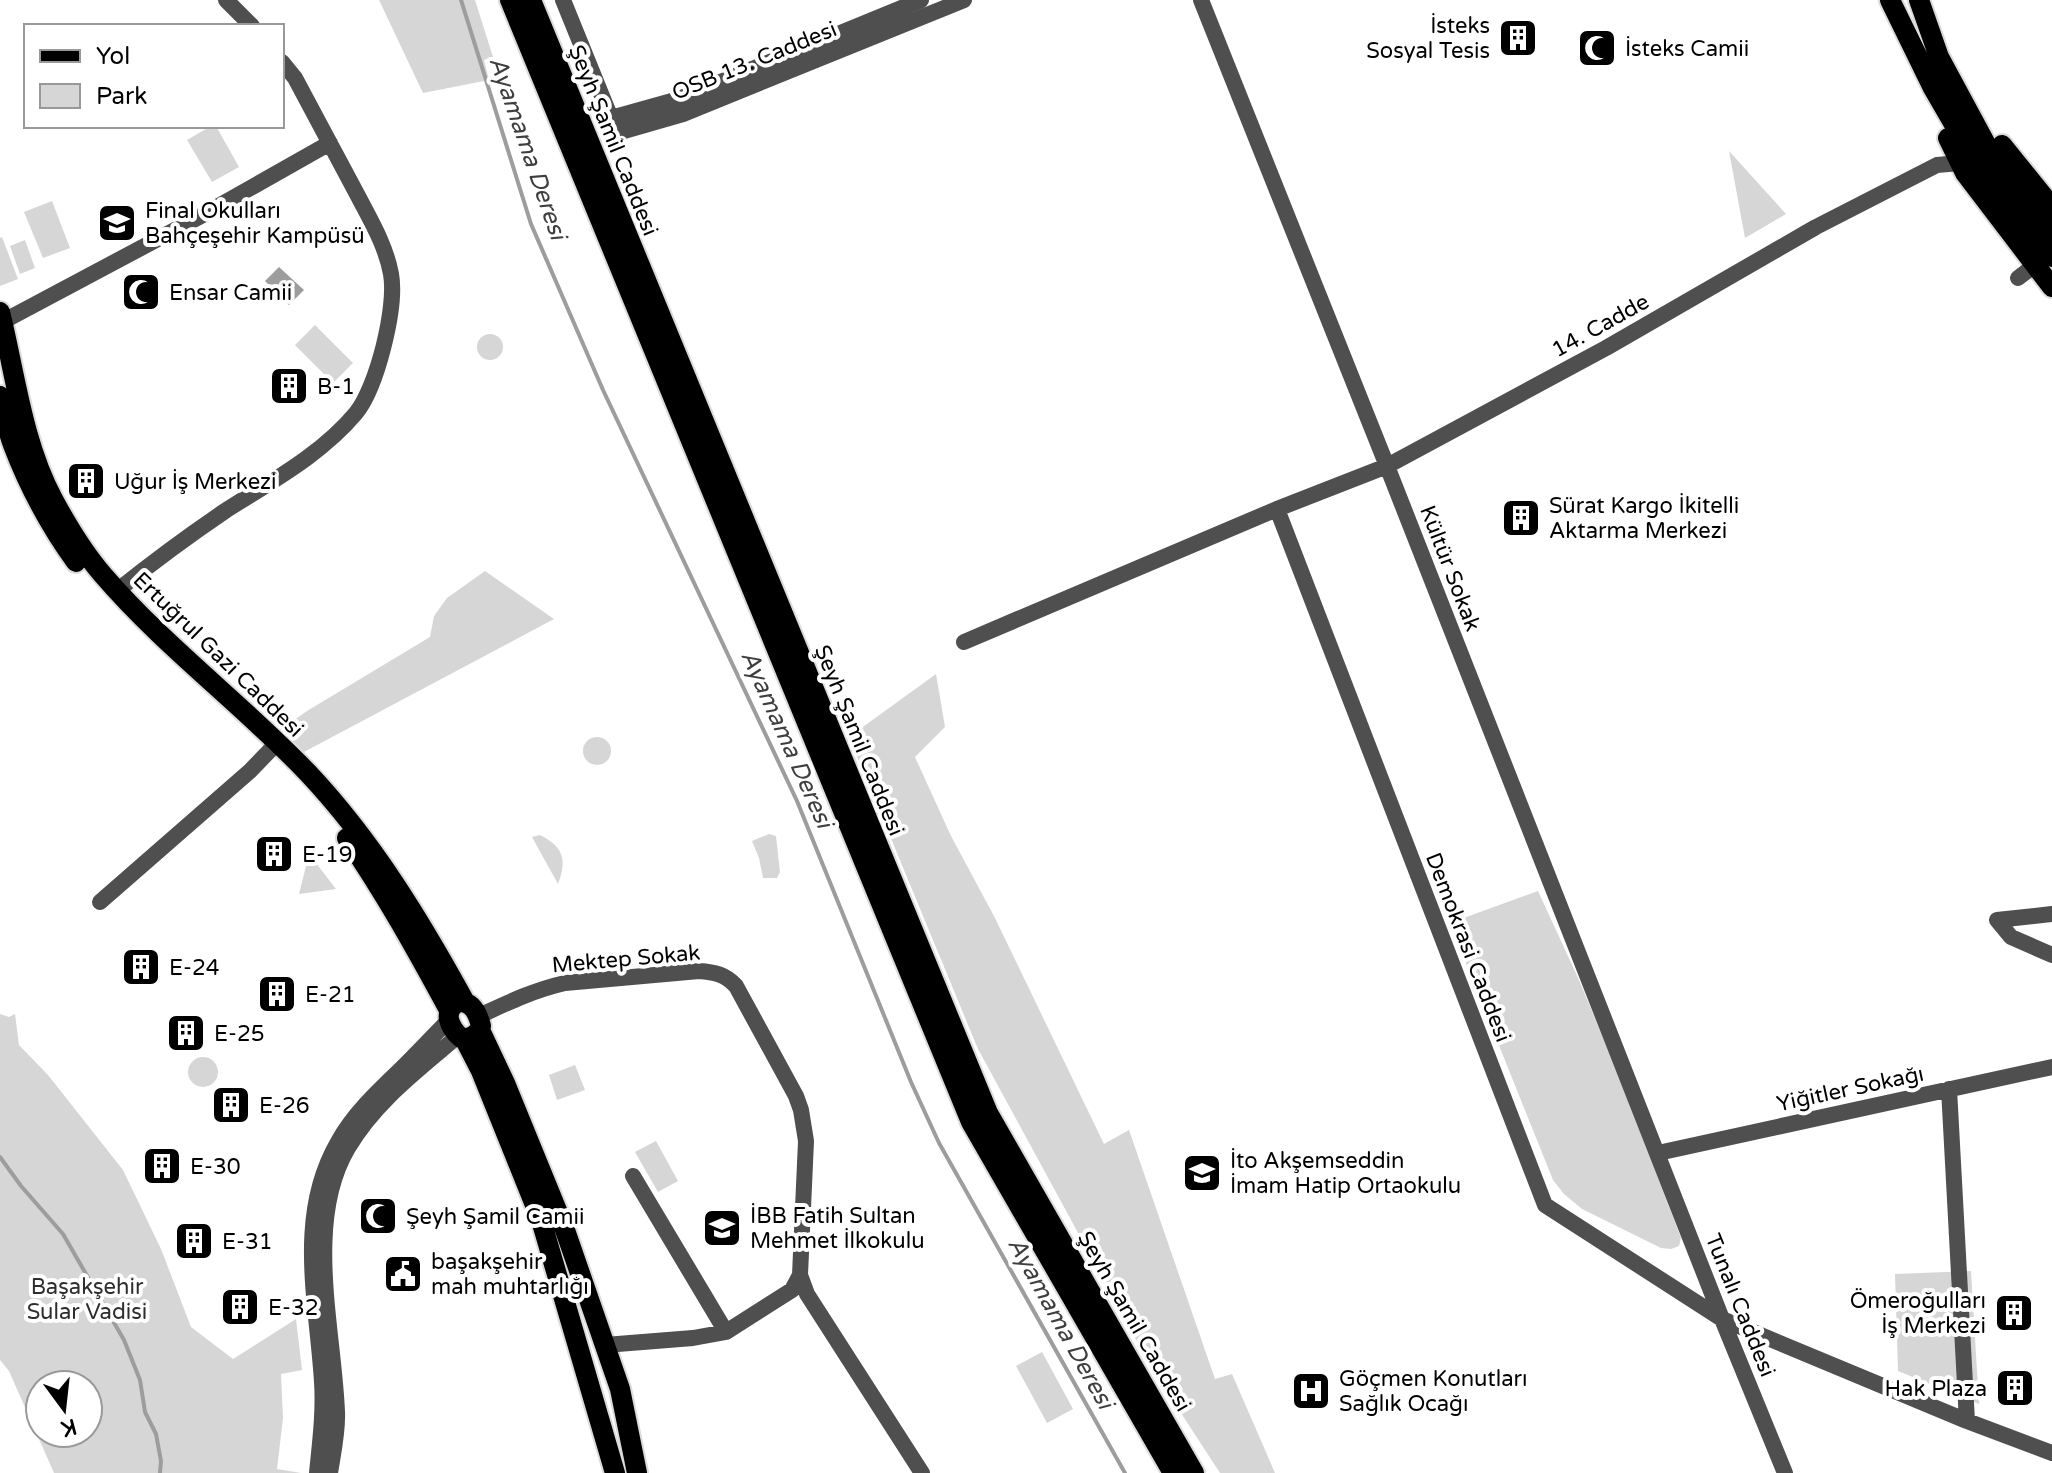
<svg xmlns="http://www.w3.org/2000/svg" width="2052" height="1473" viewBox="0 0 2052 1473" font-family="'Varela Round',sans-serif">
  <rect width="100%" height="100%" fill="#fff"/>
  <path fill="#d6d6d6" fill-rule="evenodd" d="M379,0h96l18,57 -9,3 5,20 -66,13z
    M211,126h5l23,41 -27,15 -25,-42z
    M1729,151l57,63 -41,24z
    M52,201l18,47 -27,10 -19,-46z
    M2,237l16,42 -18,7v-48z
    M25,240l10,28 -15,6 -10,-28z
    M315,325l38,38 -20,20 -38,-38z
    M477 347a13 13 0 1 1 26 0a13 13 0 1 1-26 0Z
    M485,571l69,48 -252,134 -22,-23 27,-19 123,-74 4,-21 13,-18z
    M936,674l9,53 -30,30 36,79 43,80 110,228 25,-14 86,249 17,-5 43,99h-55l-69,-106 -173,-318 -129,-312z
    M583 751a14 14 0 1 1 28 0a14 14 0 1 1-28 0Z
    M769,834l7,2 4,36 -3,6h-14l-4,-20 -7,-17z
    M540,835c24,12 27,25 18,49l-26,-47z
    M309,854l27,35 -37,5z
    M1538,891l41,89 38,91 64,167 -2,8 -8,3 -10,-1 -79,-39 -18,-15 -11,-14 -103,-257z
    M0,1014l9,3 6,-3 4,31 29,30 75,95 38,79 30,78 42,32 63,-40 6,51 -21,4 2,44 -6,51 24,4h-247l-45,-102 -9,-11zM40,1385h48v48h-48z
    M188 1072a15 15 0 1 1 30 0a15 15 0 1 1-30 0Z
    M575,1065l10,25 -28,10 -8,-25z
    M656,1141l22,40 -20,11 -23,-40z
    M1971,1271l8,133 -81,-33 -3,-97z
    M1042,1352l31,57 -26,14 -31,-57z"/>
  <path fill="#9d9d9d" d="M279,267l25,23 -15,15 -24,-24z"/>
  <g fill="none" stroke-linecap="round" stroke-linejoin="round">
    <path stroke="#9d9d9d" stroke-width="4" d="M461,0l70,224 72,166 194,411 114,281 28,61 186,330
      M0,1157l21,29 42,48 61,106 16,40 5,32 11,22 5,27 -1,12"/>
    <defs>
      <path id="major" d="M510,0l461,1122 202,351
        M531,0l457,1113 206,360
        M1890,0l43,88 37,64 31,46 22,28 29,31
        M1919,0l20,57 49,91 64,86
        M1948,138l17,35 87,114
        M2002,145l50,62
        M0,312c15,61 23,132 53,187 14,26 30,53 50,76 62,72 139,129 205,198 64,68 112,147 157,229
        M0,396c4,16 7,33 13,49 16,42 37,81 63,117
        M347,838c38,55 70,113 102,172
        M458,1002c15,-1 20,12 23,24 -3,9 -11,13 -20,12 -12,-11 -19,-27 -3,-36z
        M480,1030l25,53 60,147 55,159 17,84
        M464,1038l17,33 60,149 74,253"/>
    </defs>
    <use href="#major" stroke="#dbdbdb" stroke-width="24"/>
    <path stroke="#4f4f4f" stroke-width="16" d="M226,0l26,26
      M563,0l54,133 66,-19 281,-114
      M1201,0l186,466 335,853 63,154
      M611,118l68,-19 242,-99
      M2018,278l17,-13
      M0,327l2,-5 199,-106 129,-73
      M1277,509l268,696 177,114 245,102 85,32
      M118,590c35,-28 70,-54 107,-79 45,-29 96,-56 131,-98 21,-26 41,-106 35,-139 -5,-28 -20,-53 -33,-78 -21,-39 -42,-79 -63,-118l-13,-16
      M964,642l313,-133 110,-43 219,-118 210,-121 121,-62 23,-2
      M100,902l150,-131 27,-28
      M1997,920l14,17 41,18
      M1997,920l55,-6
      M479,1016c28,-13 55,-26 86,-33l134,-12c15,1 26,3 37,15l60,110 5,14 5,31 -6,134 -8,15 -66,42 -33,6 -88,7
      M1949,1089l18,332
      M1658,1153l394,-86
      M633,1176l93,156
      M800,1275l7,19 115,179
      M317,1473c3,-31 7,-60 5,-91 -5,-81 -27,-166 16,-240 15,-28 41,-52 64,-74 16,-16 31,-32 47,-48
      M330,1473c3,-20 8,-41 7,-61 -3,-81 -33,-190 11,-264 27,-46 70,-78 110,-112"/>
    <use href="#major" stroke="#000" stroke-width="20"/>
  </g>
  <defs>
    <symbol id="building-square" viewBox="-11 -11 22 22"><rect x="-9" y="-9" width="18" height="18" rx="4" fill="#000" stroke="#fff"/><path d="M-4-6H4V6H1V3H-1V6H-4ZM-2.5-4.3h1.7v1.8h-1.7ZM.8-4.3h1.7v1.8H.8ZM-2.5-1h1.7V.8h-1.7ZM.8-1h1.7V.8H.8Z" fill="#fff"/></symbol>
    <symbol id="mosque-square" viewBox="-11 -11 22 22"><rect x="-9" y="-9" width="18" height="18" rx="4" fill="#000" stroke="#fff"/><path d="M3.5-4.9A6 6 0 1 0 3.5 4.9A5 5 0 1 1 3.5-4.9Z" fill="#fff"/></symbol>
    <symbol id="school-square" viewBox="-11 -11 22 22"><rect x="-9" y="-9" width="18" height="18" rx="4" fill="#000" stroke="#fff"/><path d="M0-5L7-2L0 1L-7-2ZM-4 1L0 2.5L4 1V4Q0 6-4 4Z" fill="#fff"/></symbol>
    <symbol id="civic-square" viewBox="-11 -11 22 22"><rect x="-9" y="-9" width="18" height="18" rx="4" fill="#000" stroke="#fff"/><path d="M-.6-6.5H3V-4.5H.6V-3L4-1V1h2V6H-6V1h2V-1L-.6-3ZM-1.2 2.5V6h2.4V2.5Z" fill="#fff"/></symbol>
    <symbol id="hospital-square" viewBox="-11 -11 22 22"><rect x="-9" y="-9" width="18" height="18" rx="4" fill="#000" stroke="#fff"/><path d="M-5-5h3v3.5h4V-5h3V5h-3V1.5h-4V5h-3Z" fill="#fff"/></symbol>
  </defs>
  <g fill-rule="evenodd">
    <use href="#building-square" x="1496" y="16" width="44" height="44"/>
    <use href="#mosque-square" x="1575" y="26" width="44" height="44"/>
    <use href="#school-square" x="95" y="201" width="44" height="44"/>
    <use href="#mosque-square" x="119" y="270" width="44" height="44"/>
    <use href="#building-square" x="267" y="364" width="44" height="44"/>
    <use href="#building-square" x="64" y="459" width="44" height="44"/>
    <use href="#building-square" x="1499" y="496" width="44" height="44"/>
    <use href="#building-square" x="252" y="832" width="44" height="44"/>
    <use href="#building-square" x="119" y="945" width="44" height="44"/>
    <use href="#building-square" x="255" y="972" width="44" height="44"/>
    <use href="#building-square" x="164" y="1011" width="44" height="44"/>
    <use href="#building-square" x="209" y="1083" width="44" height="44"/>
    <use href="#building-square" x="140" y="1144" width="44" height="44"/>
    <use href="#school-square" x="1180" y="1151" width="44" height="44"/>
    <use href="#mosque-square" x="356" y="1194" width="44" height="44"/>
    <use href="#school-square" x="700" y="1206" width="44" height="44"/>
    <use href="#building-square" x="172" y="1219" width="44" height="44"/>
    <use href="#civic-square" x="381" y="1252" width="44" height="44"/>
    <use href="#building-square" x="218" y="1285" width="44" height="44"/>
    <use href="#building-square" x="1992" y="1291" width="44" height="44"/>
    <use href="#building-square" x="1993" y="1366" width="44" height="44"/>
    <use href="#hospital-square" x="1289" y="1369" width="44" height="44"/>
  </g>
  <g text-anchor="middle" stroke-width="8" stroke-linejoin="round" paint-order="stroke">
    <g font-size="22" fill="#000" stroke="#fff" text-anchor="start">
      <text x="1490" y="33" text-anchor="end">İsteks<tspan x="1490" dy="25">Sosyal Tesis</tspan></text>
      <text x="1625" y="56">İsteks Camii</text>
      <text x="145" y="218">Final Okulları<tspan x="145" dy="25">Bahçeşehir Kampüsü</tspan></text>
      <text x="169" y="300">Ensar Camii</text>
      <text x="317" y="394">B-1</text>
      <text x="114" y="489">Uğur İş Merkezi</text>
      <text x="1549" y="513">Sürat Kargo İkitelli<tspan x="1549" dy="25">Aktarma Merkezi</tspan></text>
      <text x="302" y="862">E-19</text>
      <text x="169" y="975">E-24</text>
      <text x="305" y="1002">E-21</text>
      <text x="214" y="1041">E-25</text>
      <text x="259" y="1113">E-26</text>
      <text x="1230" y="1168">İto Akşemseddin<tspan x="1230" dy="25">İmam Hatip Ortaokulu</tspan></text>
      <text x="190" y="1174">E-30</text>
      <text x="750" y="1223">İBB Fatih Sultan<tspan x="750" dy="25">Mehmet İlkokulu</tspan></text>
      <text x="406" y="1224">Şeyh Şamil Camii</text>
      <text x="222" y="1249">E-31</text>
      <text x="431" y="1269">başakşehir<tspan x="431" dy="25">mah muhtarlığı</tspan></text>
      <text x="1986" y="1308" text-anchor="end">Ömeroğulları<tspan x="1986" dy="25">İş Merkezi</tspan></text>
      <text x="268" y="1315">E-32</text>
      <text x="1339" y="1386">Göçmen Konutları<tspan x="1339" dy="25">Sağlık Ocağı</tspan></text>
      <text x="1987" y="1396" text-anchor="end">Hak Plaza</text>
    </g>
    <g font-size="22" fill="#000" stroke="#fff">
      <text transform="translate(754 60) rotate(-22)" y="8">OSB 13. Caddesi</text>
      <text transform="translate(614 140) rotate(68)" y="8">Şeyh Şamil Caddesi</text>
      <text transform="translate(1600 325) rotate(-29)" y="8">14. Cadde</text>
      <text transform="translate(1451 568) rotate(69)" y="8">Kültür Sokak</text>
      <text transform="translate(219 654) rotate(44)" y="8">Ertuğrul Gazi Caddesi</text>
      <text transform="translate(860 740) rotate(68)" y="8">Şeyh Şamil Caddesi</text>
      <text transform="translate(1469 947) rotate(69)" y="8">Demokrasi Caddesi</text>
      <text transform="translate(626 958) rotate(-5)" y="8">Mektep Sokak</text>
      <text transform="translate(1850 1088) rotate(-12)" y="8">Yiğitler Sokağı</text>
      <text transform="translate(1741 1305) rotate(68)" y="8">Tunalı Caddesi</text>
      <text transform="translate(1135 1321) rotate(60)" y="8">Şeyh Şamil Caddesi</text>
    </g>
    <g font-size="22" fill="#2d2d2d" stroke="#fff">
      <text x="87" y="1294">Başakşehir<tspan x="87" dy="25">Sular Vadisi</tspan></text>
    </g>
    <g font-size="24" font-style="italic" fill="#3e3e3e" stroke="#fff">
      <text transform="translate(528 148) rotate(71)" y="8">Ayamama Deresi</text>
      <text transform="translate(787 739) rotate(66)" y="8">Ayamama Deresi</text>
      <text transform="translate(1061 1323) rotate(61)" y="8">Ayamama Deresi</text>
    </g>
  </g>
  <rect x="24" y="24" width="260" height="104" fill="#ffffff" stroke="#999999" stroke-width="2"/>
  <rect x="40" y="50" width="40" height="12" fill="#000000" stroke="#999999" stroke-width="2"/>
  <text x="96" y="64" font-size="24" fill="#000000">Yol</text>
  <rect x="40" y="84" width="40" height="24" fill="#d6d6d6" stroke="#999999" stroke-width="2"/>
  <text x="96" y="104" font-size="24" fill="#000000">Park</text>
  <g transform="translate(64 1409) rotate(165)"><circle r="38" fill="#ffffff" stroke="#999999" stroke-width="2"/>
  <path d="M0-6L14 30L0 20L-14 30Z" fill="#000000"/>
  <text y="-12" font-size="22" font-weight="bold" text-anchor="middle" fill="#000000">K</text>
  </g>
</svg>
